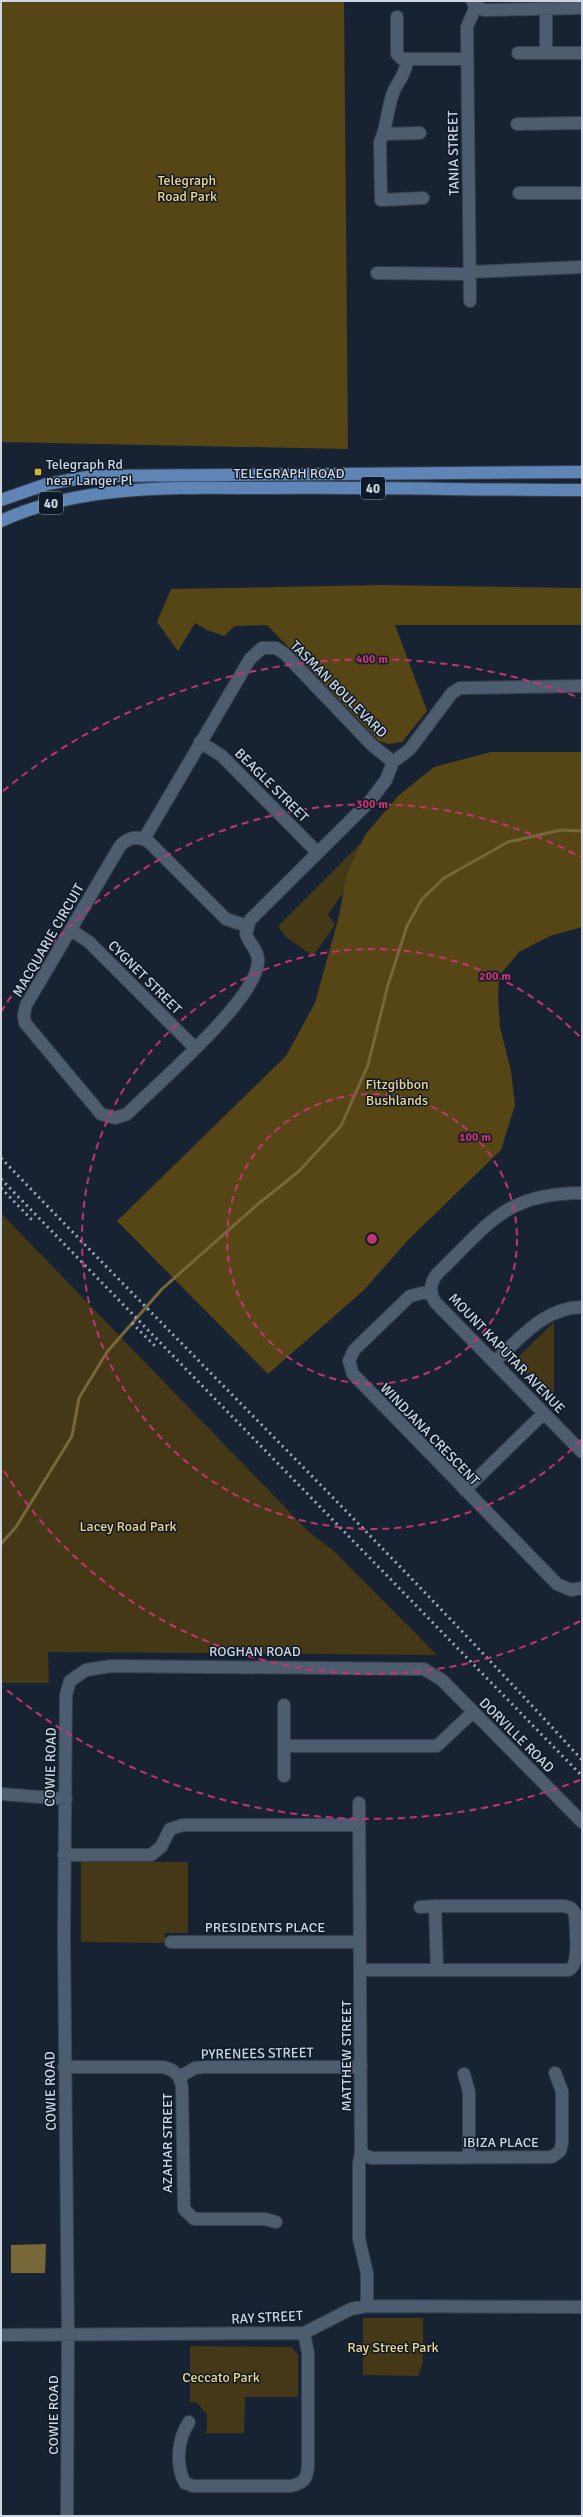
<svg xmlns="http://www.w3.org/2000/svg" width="583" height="2517" viewBox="0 0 583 2517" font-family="Signika,sans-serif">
  <rect width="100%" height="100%" fill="#172333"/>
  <path fill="#443817" d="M361,843l-14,29 -3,19 -16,24 7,10 -22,31 -27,-19 -8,-11z
    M1,1213l307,318 27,21 102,103 -389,-3 1,31h-48z
    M554,1322v81l-40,-42z
    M81,1862h107v71h-23v10l-84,-1z
    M363,2318h60v45l-5,13 -55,-1z
    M190,2346l102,1 6,8v42h-53l-1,36h-40l3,-3v-16l-10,-11 -7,-1z"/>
  <path fill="#564616" d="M1,1h343l4,448 -347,-7z
    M381,585l201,3v37h-187l32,86 -25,31 -13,2 -10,-3 -112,-116 -32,1 -11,10 -17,-6 -12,-7 -17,28 -21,-29 14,-33z
    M491,752h91v175l-32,9 -31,16 -20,24 -1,22 2,29 11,44 4,34 -14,45 -93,90 -44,50 -96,84 -151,-153 169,-165 29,-53 24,-87 8,-44 18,-37 33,-39 36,-29z"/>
  <path fill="#786739" d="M46,2244l-1,29h-34v-28z"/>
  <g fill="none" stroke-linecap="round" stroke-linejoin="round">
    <path stroke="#786739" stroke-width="3" d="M1,1544l15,-17 56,-91 7,-38 28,-46 55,-63 96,-85 40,-32 43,-46 27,-61 20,-80 19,-59 15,-27 22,-21 64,-36 53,-12 21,1"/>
    <defs>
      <path id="minor" d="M472,1l4,5 8,4 98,-2
        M546,9v44h36
        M397,17v37l5,5h65
        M518,53h28
        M407,61c-2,17 -11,21 -15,35 -5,15 -5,31 -12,46l1,58 42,-2
        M517,124l65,-1
        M384,134l36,-1
        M519,193h63
        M469,272l113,-5
        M377,273l92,1
        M470,301l-3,-274 9,-21
        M200,742l22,14 96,97
        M144,839l106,-180 12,-11h14l9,6 87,91 21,17 17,-13 42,-56 8,-5 122,-2
        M247,926l-21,-7 -77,-77c-11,-7 -21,-5 -29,4l-94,159 -2,10 1,8 76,91 14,4 12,-4c29,-29 130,-115 131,-152 1,-12 -9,-18 -12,-28l4,-14 120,-119 16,-21 7,-18
        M71,930l18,12 106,106
        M582,1193c-77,0 -93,31 -144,80 -8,9 -9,19 -3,29l147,150
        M431,1291l-21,5 -56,54 -5,11 4,13 204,210 14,6 11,-2
        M494,1362c27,-24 49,-54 88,-55
        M465,1490l79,-77
        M284,1746h153l36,-34
        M284,1776v-71
        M1,1794l65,5
        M359,1803l2,351 -2,8v77l8,34v33
        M64,1855h87l10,-8 9,-18 13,-4h176
        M420,1907l15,-1
        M171,1942h189
        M361,1970h208c12,-7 6,-43 6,-57l-4,-5 -7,-2h-129l2,63
        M64,2067h97c12,1 20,8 21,21l2,121 10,10h71l11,3
        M464,2074l5,18v65
        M179,2077l16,-9 10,-1h156
        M361,2154l11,4 180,-1 8,-6 2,-8v-52l-7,-18
        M1,2335l303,-2 47,-24 16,-3 215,1
        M189,2422c-11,16 -14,43 -4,61l8,3h98c13,-3 16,-7 17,-20v-113l-4,-20
        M67,2516l1,-181 -4,-397 2,-243 4,-14 16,-11 25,-4 313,3 18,11 140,142"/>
      <path id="major" d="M1,500l46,-16 46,-8 489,-4
        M1,521c82,-38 179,-33 267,-33 105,-1 209,2 314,2"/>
    </defs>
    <use href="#minor" stroke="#38404d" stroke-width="14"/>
    <use href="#major" stroke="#38404d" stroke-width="14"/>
    <use href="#minor" stroke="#4e5c6f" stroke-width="12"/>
    <use href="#major" stroke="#5e85b6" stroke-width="12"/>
    <path stroke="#a4adb9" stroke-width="3" stroke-dasharray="2 4" stroke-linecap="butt" d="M1,1158c193,201 393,396 581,602
      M1,1179l581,597
      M1,1188l32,33
      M132,1323l24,24"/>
  </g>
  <g fill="none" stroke="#c4346f" stroke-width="2" stroke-dasharray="7 5">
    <circle cx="372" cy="1239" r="145"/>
    <path d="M581 1440A290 290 0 1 1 581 1038"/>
    <path d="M580 1621A435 435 0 0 1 1 1466M1 1012A435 435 0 0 1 580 857"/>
    <path d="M580 1780A580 580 0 0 1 3 1687M3 791A580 580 0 0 1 580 698"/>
  </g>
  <rect fill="#dbb233" stroke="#0e1a29" stroke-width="1.5" x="34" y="468" width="8" height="8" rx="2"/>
  <g text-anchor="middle" stroke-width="3" stroke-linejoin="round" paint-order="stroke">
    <g fill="#0e1a29" stroke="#949da9" stroke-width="1">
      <rect x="361" y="477" width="24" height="22" rx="3"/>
      <rect x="39" y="492" width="24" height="22" rx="3"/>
    </g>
    <g font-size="13" font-weight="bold" fill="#cdd5e0">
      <text x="373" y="493">40</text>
      <text x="51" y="508">40</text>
    </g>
    <g font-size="14" fill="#cdd5e0" stroke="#0e1a29">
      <text transform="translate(453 153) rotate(-91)" y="5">TANIA STREET</text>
      <text x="289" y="478">TELEGRAPH ROAD</text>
      <text transform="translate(339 689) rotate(45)" y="5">TASMAN BOULEVARD</text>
      <text transform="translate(272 785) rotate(45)" y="5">BEAGLE STREET</text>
      <text transform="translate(48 940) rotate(-60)" y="5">MACQUARIE CIRCUIT</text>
      <text transform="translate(145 977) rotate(45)" y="5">CYGNET STREET</text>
      <text transform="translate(507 1353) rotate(46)" y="5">MOUNT KAPUTAR AVENUE</text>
      <text transform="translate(430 1434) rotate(46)" y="5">WINDJANA CRESCENT</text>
      <text x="255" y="1656">ROGHAN ROAD</text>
      <text transform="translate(517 1735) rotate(45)" y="5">DORVILLE ROAD</text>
      <text transform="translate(50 1767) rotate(-89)" y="5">COWIE ROAD</text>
      <text x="265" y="1932">PRESIDENTS PLACE</text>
      <text transform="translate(257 2053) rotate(-1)" y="5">PYRENEES STREET</text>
      <text transform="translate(346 2056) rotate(-90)" y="5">MATTHEW STREET</text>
      <text transform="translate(50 2091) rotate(-91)" y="5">COWIE ROAD</text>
      <text x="501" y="2147">IBIZA PLACE</text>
      <text transform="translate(167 2143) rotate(-90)" y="5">AZAHAR STREET</text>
      <text transform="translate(267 2317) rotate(-3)" y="5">RAY STREET</text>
      <text transform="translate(53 2415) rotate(-90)" y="5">COWIE ROAD</text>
    </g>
    <g font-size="14" fill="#efd48a" stroke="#0e1a29">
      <text x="187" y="185">Telegraph<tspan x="187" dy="16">Road Park</tspan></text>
      <text x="397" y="1089">Fitzgibbon<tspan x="397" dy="16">Bushlands</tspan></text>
      <text x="128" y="1531">Lacey Road Park</text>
      <text x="393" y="2352">Ray Street Park</text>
      <text x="221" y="2382">Ceccato Park</text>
    </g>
    <g font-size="14" fill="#cdd5e0" stroke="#0e1a29" text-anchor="start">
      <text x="46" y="469">Telegraph Rd<tspan x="46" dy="16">near Langer Pl</tspan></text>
    </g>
  </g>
  <circle cx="372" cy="1239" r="6" fill="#c4346f" stroke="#0e1a29" stroke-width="2"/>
  <g font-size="12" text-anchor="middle" font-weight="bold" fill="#c4346f" stroke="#0e1a29" stroke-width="3" stroke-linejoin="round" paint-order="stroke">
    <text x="372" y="663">400 m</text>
    <text x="372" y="808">300 m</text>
    <text x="495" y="980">200 m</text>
    <text x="475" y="1141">100 m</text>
  </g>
  <rect width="583" height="2517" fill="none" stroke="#cdd5e0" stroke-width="4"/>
</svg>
